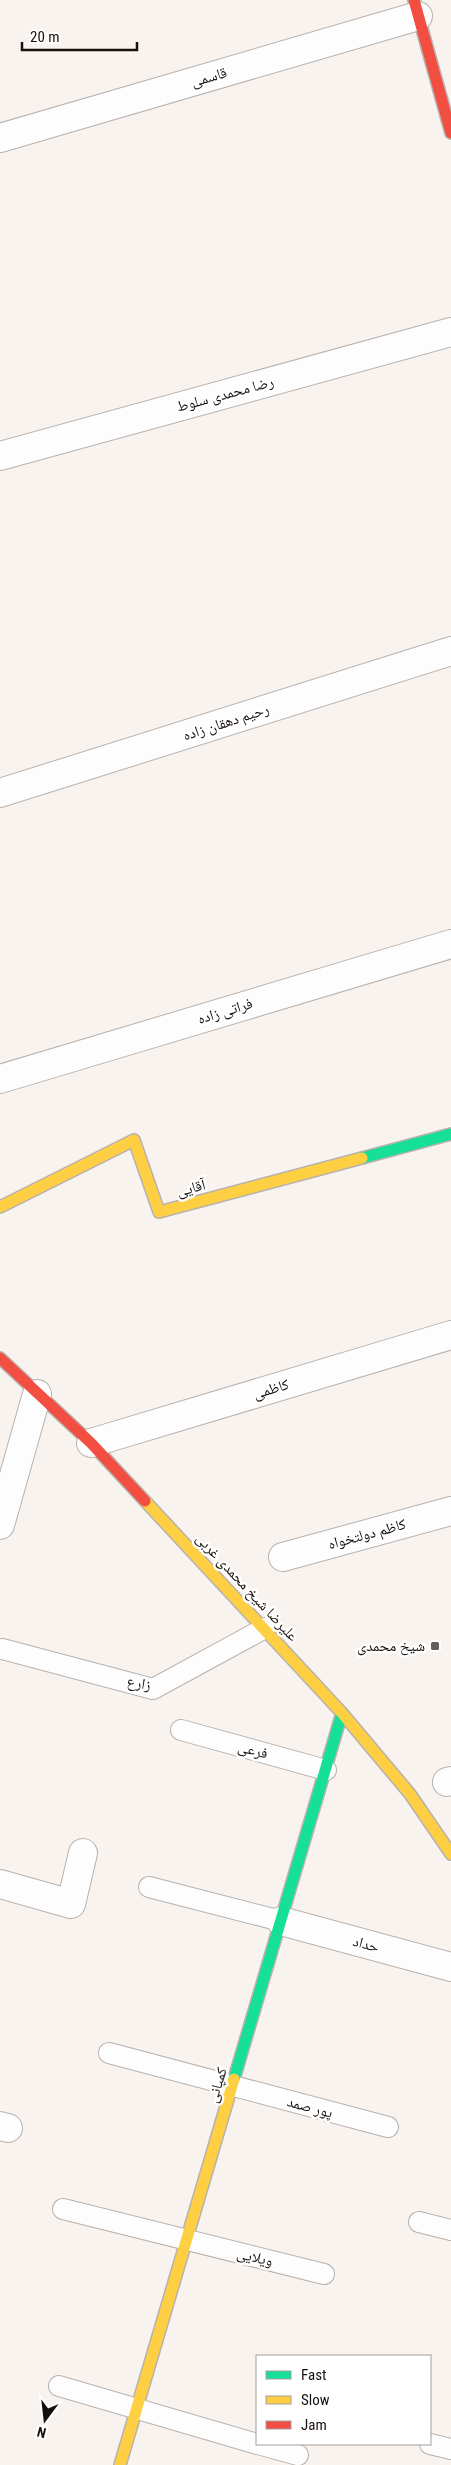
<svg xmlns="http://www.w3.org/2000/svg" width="451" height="2465" viewBox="0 0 451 2465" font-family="'Roboto Condensed','Noto Naskh Arabic',sans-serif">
  <rect width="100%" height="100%" fill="#f9f3ef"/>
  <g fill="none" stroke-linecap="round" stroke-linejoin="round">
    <defs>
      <path id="lane" d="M2,1649l151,40 112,-61
        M181,1730l145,40
        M149,1887l132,34
        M109,2053l279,74
        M63,2209l261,65
        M419,2222l32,8
        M59,2386l198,58
        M258,2444l40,11
        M430,2444l21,5"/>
      <path id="street" d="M0,138l418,-122
        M0,456l451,-124
        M0,793l451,-142
        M0,1079l451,-135
        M91,1443l360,-108
        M0,1525l37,-131
        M283,1557l168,-46
        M447,1782l4,-1
        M0,1884l71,20 12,-51
        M281,1921l170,46
        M0,2126l8,2"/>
      <path id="fast" d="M362,1158l89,-24
        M234,2079l108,-366"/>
      <path id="slow" d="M0,1207l134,-67 25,72 203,-54
        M145,1501l197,212 68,81 41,60
        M120,2465l114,-386"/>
      <path id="jam" d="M414,0l37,133
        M0,1358l91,85 54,58"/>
    </defs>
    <use href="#lane" stroke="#b8b2ae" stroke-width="22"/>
    <use href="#street" stroke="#b8b2ae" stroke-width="30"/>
    <use href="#fast" stroke="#b8b2ae" stroke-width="14"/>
    <use href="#slow" stroke="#b8b2ae" stroke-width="14"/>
    <use href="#jam" stroke="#b8b2ae" stroke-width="14"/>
    <use href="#lane" stroke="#fefdfd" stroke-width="20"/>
    <use href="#street" stroke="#fefdfd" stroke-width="28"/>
    <use href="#fast" stroke="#16e098" stroke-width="11"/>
    <use href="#slow" stroke="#ffcf43" stroke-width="11"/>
    <use href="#jam" stroke="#f24e42" stroke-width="11"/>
  </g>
  <rect fill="#66605c" stroke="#fff" stroke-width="2" x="430" y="1641" width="10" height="10" rx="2.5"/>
  <g text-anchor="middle" stroke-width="5" stroke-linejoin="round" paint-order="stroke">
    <g font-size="15" fill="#17110d" stroke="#fff">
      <text transform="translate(209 77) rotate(-16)" y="5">قاسمی</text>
      <text transform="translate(225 394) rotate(-15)" y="5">رضا محمدی سلوط</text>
      <text transform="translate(226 722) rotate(-18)" y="5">رحیم دهقان زاده</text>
      <text transform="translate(225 1011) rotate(-17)" y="5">فراتی زاده</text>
      <text transform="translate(191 1188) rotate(-15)" y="5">آقایی</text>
      <text transform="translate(271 1389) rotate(-17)" y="5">کاظمی</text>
      <text transform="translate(367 1534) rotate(-15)" y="5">کاظم دولتخواه</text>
      <text transform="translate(247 1587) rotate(47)" y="5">علیرضا شیخ محمدی غربی</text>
      <text transform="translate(139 1683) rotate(10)" y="5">زارع</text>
      <text transform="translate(253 1750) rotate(15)" y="5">فرعی</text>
      <text transform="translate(366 1944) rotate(15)" y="5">حداد</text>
      <text transform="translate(217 2085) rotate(-73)" y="5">کمپانی</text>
      <text transform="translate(310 2107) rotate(15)" y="5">پور صمد</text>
      <text transform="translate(255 2257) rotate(14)" y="5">ویلایی</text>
    </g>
    <g font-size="15" fill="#17110d" stroke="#fff" text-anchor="end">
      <text x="425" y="1651">شیخ محمدی</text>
    </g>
  </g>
  <rect x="256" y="2355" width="175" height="90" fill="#ffffff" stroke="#a2a09e"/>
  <rect x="266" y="2371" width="25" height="8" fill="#16e098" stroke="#a2a09e"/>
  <text x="301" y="2380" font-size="15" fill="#17110d">Fast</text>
  <rect x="266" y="2396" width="25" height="8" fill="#ffcf43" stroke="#a2a09e"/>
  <text x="301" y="2405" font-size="15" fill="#17110d">Slow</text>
  <rect x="266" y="2421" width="25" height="8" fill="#f24e42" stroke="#a2a09e"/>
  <text x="301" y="2430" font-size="15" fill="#17110d">Jam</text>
  <g transform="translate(45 2420) rotate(195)" stroke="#ffffff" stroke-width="4" paint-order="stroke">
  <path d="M0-4L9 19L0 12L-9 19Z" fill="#17110d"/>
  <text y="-8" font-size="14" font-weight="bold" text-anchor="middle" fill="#17110d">N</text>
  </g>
  <path d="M22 42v8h115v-8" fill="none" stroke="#17110d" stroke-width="2.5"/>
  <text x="30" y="42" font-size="15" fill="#17110d" stroke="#ffffff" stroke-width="4" paint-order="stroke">20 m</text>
</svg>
